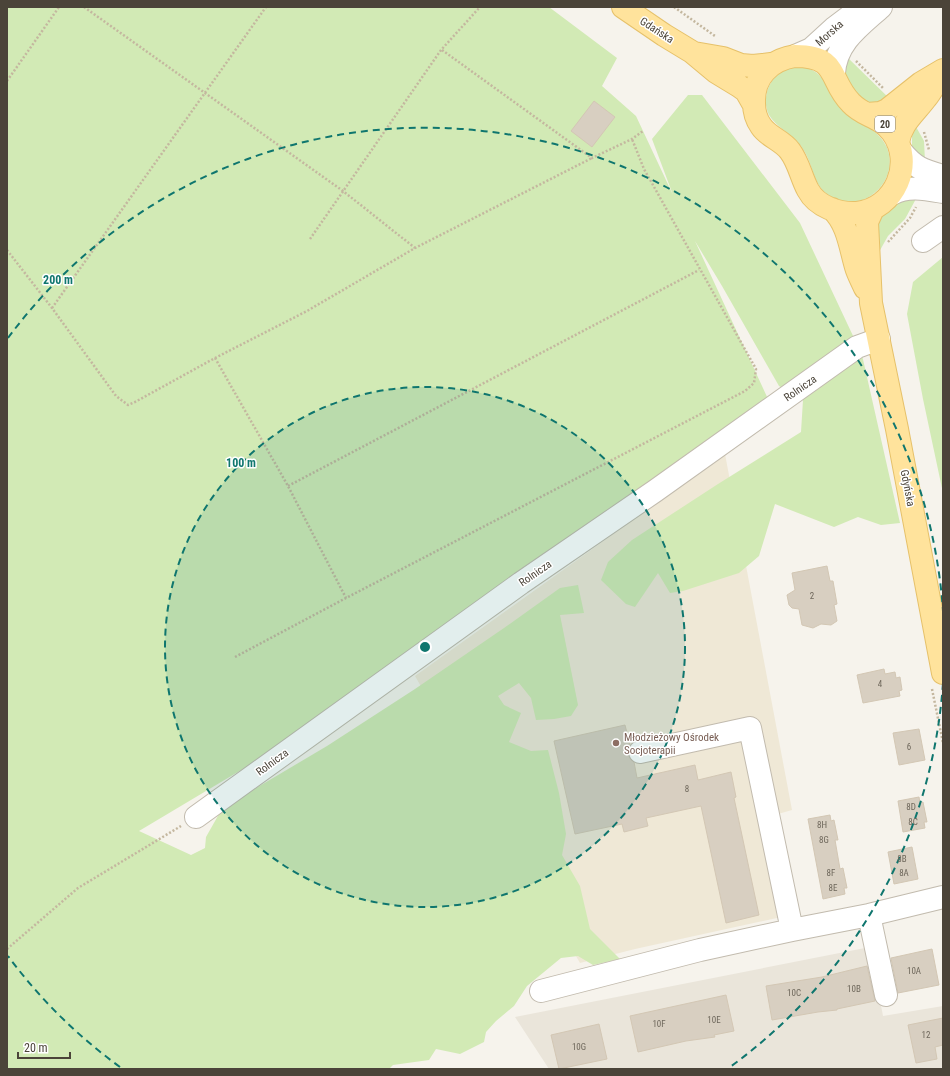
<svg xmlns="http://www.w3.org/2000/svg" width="950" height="1076" viewBox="0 0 950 1076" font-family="'Roboto Condensed',sans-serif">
  <rect width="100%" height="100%" fill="#f6f3ec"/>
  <path fill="#eae5da" d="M870,947l13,69 60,-10v63h-394l-34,-52z"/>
  <path fill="#efe8d6" d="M725,454l67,356 -14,4 22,99 -165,36 -55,14 -165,-287z"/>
  <path fill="#d2eab5" d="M7,7h542l68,51 -15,28 34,30 37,79 -21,-56 36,-44h14l98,128 62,132 38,168 -19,2 -23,-8 -24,10 -59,-23 -16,52 -20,17 -56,18 -13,2 -12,-20 -23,34 -9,-3 -25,-24 7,-18 24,-22 86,-56 83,-52 2,-32 -24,-14 -57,-100 -27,-45 73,158 -505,358 -124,74 52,24 14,-7 1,-11 13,-23 27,-20 81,-48 88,-57 89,-61 56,-40 18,-3 6,28 -24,2 18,90 -7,11 -17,3 -18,1 -5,-22 -12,-15 -21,13 6,9 17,8 -12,29 22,9 17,-1 11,43 7,41 -4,21 18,31 10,43 30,30 -27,6 -15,-9 -17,2 -34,28 -13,20 -18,15 -10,11 -2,10 -24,12 -24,-5 -7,11 -36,5 -4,4h-382z
    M847,57l45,44 -22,3 -14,-8 -10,-18 -1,-10z
    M799,67c28,1 28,27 45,44 10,11 25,14 34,24 21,20 12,51 -11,63 -7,4 -16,4 -24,3 -33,-8 -26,-33 -42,-55 -9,-12 -25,-19 -32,-31 -7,-13 -2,-33 10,-41 6,-5 12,-6 20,-7z
    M915,125l9,16 1,20 -13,-14v-11z
    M917,197l-12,22 -17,17 -9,16 -7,-15 7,-22 22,-14z
    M943,257v236l-20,-94 -16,-85 6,-32z"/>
  <path fill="#d8cfc1" stroke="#d3c7b4" d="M594,101l21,16 -23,30 -21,-16z
    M827,566l3,15h3l4,23 -3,1 3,16 -6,4 -10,-1 -8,4 -11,-3 -3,-16 -7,-1 -3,-3 -2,-10 8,-5 -3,-17z
    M884,669l1,5 10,-2 1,6 4,-1 2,13 -3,1 1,5 -37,7 -6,-28z
    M625,725l5,20 -2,4v5l3,6 3,2 3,16 58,-13 3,15 33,-8 5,25 -2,1 25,117 -33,8 -25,-117 -55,12 2,8 -24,6 -2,-8 -47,10 -21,-93z
    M919,729l6,31 -26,5 -6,-32z
    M919,797l1,6 3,-1 4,20h-3l1,6 -22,4 -5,-31z
    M830,815l1,6 3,-1 4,20h-3l5,29 3,-1 4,20h-3l1,6 -22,5 -15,-80z
    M912,847l6,32 -24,5 -6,-32z
    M932,949l7,36 -41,8 -7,-35z
    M867,966l8,35 -38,8v1l-19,2 -46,8 -6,-34 56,-9z
    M726,995l8,36 -20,4 1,2 -29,4 -48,11 -8,-36z
    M943,1018v27l-8,2 2,12 -21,4 -8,-38z
    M599,1024l8,35 -48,10 -8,-34z"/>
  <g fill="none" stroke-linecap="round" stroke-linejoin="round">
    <defs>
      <path id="minor" d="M795,56l16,-7 23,-21 28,-21
        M834,73c2,-31 26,-47 47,-66
        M901,151c14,17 21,19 42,25
        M892,194c15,-9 34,-5 51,-2
        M923,241l20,-14
        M640,752l110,-24 42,202
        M196,817l325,-234 134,-92 202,-144 22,-8
        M869,915l17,80
        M541,991l159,-41 92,-20 77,-15 74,-18"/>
      <path id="major" d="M623,7l41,28 28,17 24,20 23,14 7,5 8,14
        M694,53l29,5 18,7 12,1 18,-2
        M795,56c45,0 33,24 56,47 13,14 28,12 41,29 23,31 3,77 -35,81 -18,1 -40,-6 -49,-23 -7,-13 -9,-27 -18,-39 -8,-11 -22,-14 -29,-25 -5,-7 -7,-15 -7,-23 -1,-26 16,-43 41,-47z
        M867,114l13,-1 7,-3 34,-27 22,-13
        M898,143c2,-19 17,-30 28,-45 5,-6 9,-14 14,-21
        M832,209c16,15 18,38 24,58 2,7 6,14 9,21
        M873,209l-6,13 4,81 26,126 46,244"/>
    </defs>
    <use href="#minor" stroke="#c2bbae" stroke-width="24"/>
    <use href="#major" stroke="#e6c16a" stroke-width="24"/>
    <path stroke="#c4b79f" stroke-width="2.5" stroke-dasharray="2 2" stroke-linecap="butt" d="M84,7l259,184 72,57
      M674,7l41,29
      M442,50l150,108 40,-19 11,-8
      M856,61l28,28
      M7,81l52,-74
      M924,132l5,18
      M310,239l131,-189 39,-43
      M888,242l22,-24 6,-11
      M7,250l45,58 64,88 12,9 7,-3 80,-44 92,-47 108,-63 177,-90
      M52,308l214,-301
      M215,358l73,128 58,112
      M288,486l411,-216
      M235,657l111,-59 399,-207 9,-8 2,-14 -112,-200 -12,-30
      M932,689l11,54
      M7,949l71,-61 103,-62"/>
    <use href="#minor" stroke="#fff" stroke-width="22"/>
    <use href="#major" stroke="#ffe39c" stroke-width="22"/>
  </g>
  <circle cx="425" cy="647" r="260" fill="#0f766e" fill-opacity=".12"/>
  <g fill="none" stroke="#0f766e" stroke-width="2" stroke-dasharray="7 5">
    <circle cx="425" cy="647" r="260"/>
    <path d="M943 683A519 519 0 0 1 730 1067M120 1067A519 519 0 0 1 8 956M8 338A519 519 0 0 1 943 611"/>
  </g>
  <circle fill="#8d6e63" stroke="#fff" stroke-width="1.5" cx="616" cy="743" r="4"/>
  <g text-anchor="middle" stroke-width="3" stroke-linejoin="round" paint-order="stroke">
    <g font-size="9" fill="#6e675b">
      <text x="812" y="599">2</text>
      <text x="880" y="687">4</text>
      <text x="909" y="750">6</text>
      <text x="687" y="792">8</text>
      <text x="911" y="810">8D</text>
      <text x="913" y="825">8C</text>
      <text x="822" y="828">8H</text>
      <text x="824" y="843">8G</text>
      <text x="902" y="862">8B</text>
      <text x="831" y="876">8F</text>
      <text x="904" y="876">8A</text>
      <text x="833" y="891">8E</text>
      <text x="914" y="974">10A</text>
      <text x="854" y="992">10B</text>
      <text x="794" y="996">10C</text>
      <text x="714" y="1023">10E</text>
      <text x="659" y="1027">10F</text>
      <text x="926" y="1038">12</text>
      <text x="579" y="1050">10G</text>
    </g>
    <rect fill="#fff" stroke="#817c74" stroke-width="1" x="875" y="116" width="20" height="16" rx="3"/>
    <g font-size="10" font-weight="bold" fill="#4b4439">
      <text x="885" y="128">20</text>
    </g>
    <g font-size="11" fill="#4b4439" stroke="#fff">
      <text transform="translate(657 30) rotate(33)" y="4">Gdańska</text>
      <text transform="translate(829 33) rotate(-41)" y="4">Morska</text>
      <text transform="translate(800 388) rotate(-35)" y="4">Rolnicza</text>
      <text transform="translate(908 488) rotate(79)" y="4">Gdyńska</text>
      <text transform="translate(535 573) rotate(-35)" y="4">Rolnicza</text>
      <text transform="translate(272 762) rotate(-36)" y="4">Rolnicza</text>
    </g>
    <g font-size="11" fill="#785e54" stroke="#fff" text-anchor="start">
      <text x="624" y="741">Młodzieżowy Ośrodek<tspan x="624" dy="13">Socjoterapii</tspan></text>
    </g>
  </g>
  <circle cx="425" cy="647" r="6" fill="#0f766e" stroke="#fff" stroke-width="2"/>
  <g font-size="12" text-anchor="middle" font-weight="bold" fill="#0f766e" stroke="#fff" stroke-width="3" stroke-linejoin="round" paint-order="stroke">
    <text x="58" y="284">200 m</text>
    <text x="241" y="467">100 m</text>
  </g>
  <rect width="950" height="1076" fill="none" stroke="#4b4439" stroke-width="16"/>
  <path d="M18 1052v6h52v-6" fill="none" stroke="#4b4439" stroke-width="2"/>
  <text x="24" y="1052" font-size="12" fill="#4b4439" stroke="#ffffff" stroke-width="3" paint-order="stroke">20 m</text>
</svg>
